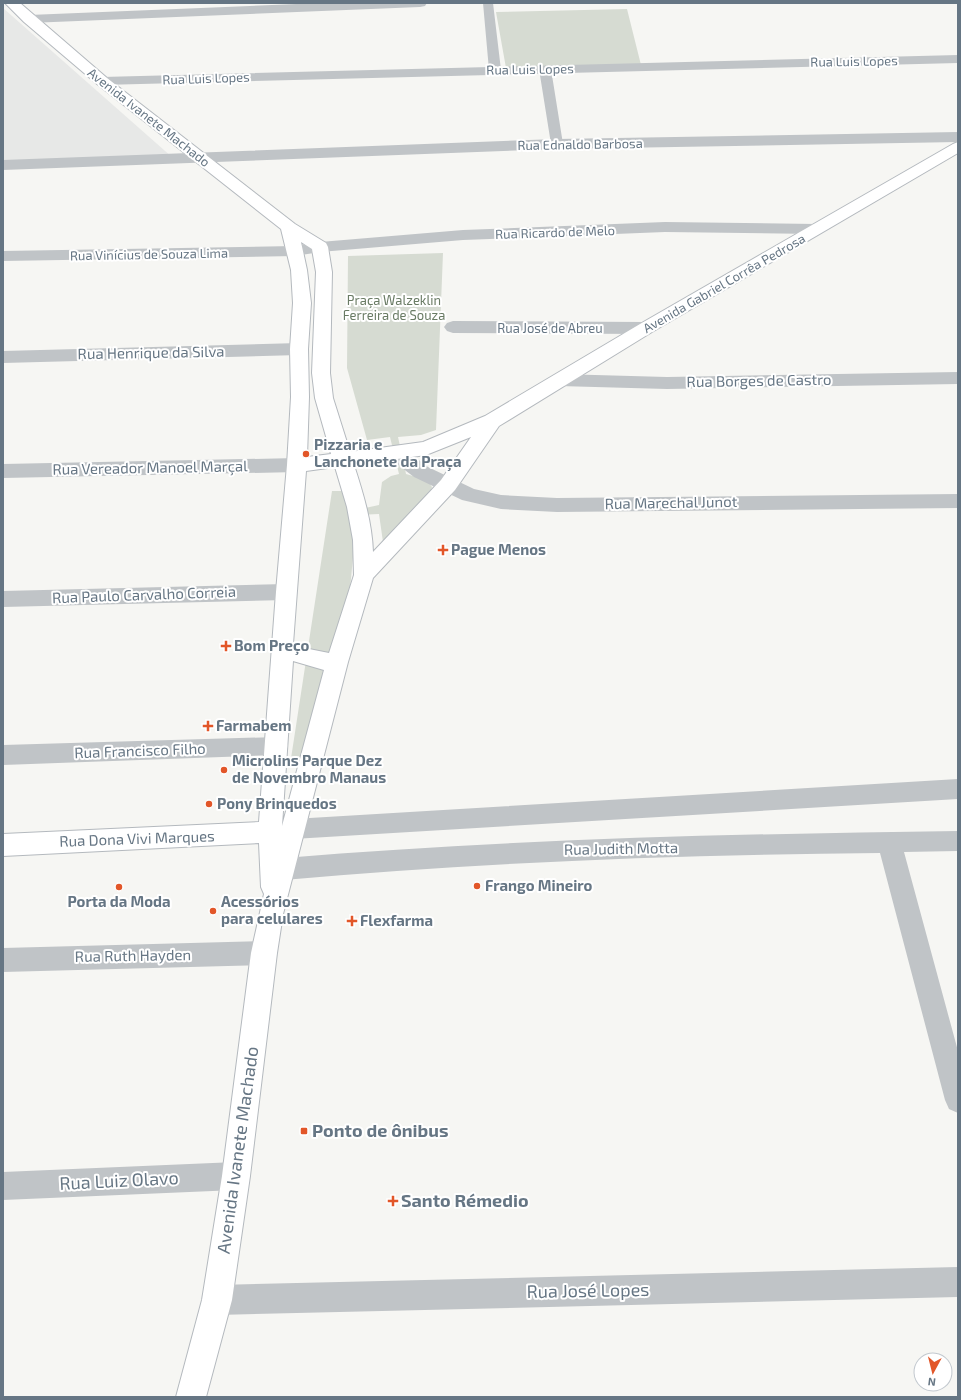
<svg xmlns="http://www.w3.org/2000/svg" width="961" height="1400" viewBox="0 0 961 1400" font-family="'Exo 2',sans-serif">
  <rect width="100%" height="100%" fill="#f6f6f3"/>
  <path fill="#e7e8e7" d="M3,8l170,150 -170,4z"/>
  <path fill="#d6dbd2" d="M627,9l14,56 -135,3 -10,-56z
    M443,253l-7,177 -15,5 -23,2 8,37 21,6 5,7 -3,12 -44,57 -6,-42 -22,1 -12,127 -40,124 -15,-1 42,-274h16l8,19 23,-5 3,-23 9,-6 8,-2 -9,-37 -23,3 -20,-72 1,-112z"/>
  <g fill="none" stroke-linecap="round" stroke-linejoin="round">
    <defs>
      <path id="secondary" d="M5,3h15l87,75 188,146 31,19 2,4 4,25 -2,101 3,25 17,54 73,-10 62,-26 155,-92 313,-180 5,-2v11l-306,179 -153,94 -44,64 -82,88 -25,84 -65,252 -6,39 -27,223 -18,124 -26,97h-30l26,-97 20,-124 29,-223 13,-59 -3,-7 -2,-44 -256,13v-22l256,-12 17,-230 11,-127 4,-68 -1,-48 3,-46 -2,-33 -10,-41 -184,-145 -73,-62zM301,242l11,7 4,23 -4,101 3,25 16,56 -24,3 2,-60 -1,-48 3,-46 -4,-33zM471,437l-30,43 -68,72c-1,-30 -10,-59 -19,-87l72,-10zM335,467l12,40 6,33 1,35 -25,78 -20,-4 -16,-5 13,-173zM293,661l31,9 -42,156z"/>
    </defs>
    <use href="#secondary" stroke="#b4b9be" stroke-width="2"/>
    <path fill="#c0c4c7" fill-rule="evenodd" d="M483,3h10l8,67 -6,3 -6,-3z
      M545,66l6,3 12,75 -2,3h-8l-2,-3 -12,-75z"/>
    <path fill="#c0c4c7" fill-rule="evenodd" d="M320,3h107l-2,3 -5,1 -391,16 -5,-1 -2,-3 2,-3 5,-1z
      M958,55v8l-856,22 -5,-1 -2,-3 2,-3 5,-1z
      M958,132v10l-401,7 -554,21v-10l554,-21z
      M665,222l151,2 6,2 2,3 -2,3 -6,2 -151,-2 -202,8 -143,12 -25,4 -292,5v-10l292,-5 25,-4 143,-12z
      M453,321l193,1 6,2 3,4 -3,4 -6,2 -193,-1 -6,-2 -3,-4 3,-4z
      M299,343l6,2 3,4 -3,4 -6,2 -296,8v-12z
      M958,372v12l-291,5 -108,-3 -6,-2 -3,-4 3,-4 6,-2 108,3z
      M396,446l7,2 25,19 46,22 27,6 56,3 401,-4v14l-401,4 -56,-3 -39,-9 -48,-23 -25,-19 -3,-5 3,-5z
      M297,458l7,2 3,5 -3,5 -7,2 -294,6v-14z
      M286,584l7,2 3,6 -3,6 -7,2 -283,7v-16z
      M277,737l8,2 3,7 -3,7 -8,2 -274,10v-20z
      M958,779v20l-665,40 -8,-3 -4,-7 4,-7 8,-3z
      M958,831v20l-54,1 54,199v62l-9,-4 -4,-9 -65,-247c-199,2 -398,9 -596,27l-9,-3 -3,-8 3,-8 9,-3c224,-19 449,-24 674,-27z
      M264,941l9,4 4,8 -4,8 -9,4 -261,7v-24z
      M236,1162l10,4 4,10 -4,10 -10,4 -233,10v-28z
      M958,1267v30l-741,18 -10,-5 -5,-10 5,-10 10,-5z"/>
    <use href="#secondary" fill="#fff" fill-rule="evenodd"/>
  </g>
  <g fill="#e25628" stroke="#fff" stroke-width="1.5">
    <circle cx="306" cy="454" r="4"/>
    <path d="M441 544h4v4h4v4h-4v4h-4v-4h-4v-4h4z"/>
    <path d="M224 640h4v4h4v4h-4v4h-4v-4h-4v-4h4z"/>
    <path d="M206 720h4v4h4v4h-4v4h-4v-4h-4v-4h4z"/>
    <circle cx="224" cy="770" r="4"/>
    <circle cx="209" cy="804" r="4"/>
    <circle cx="477" cy="886" r="4"/>
    <circle cx="119" cy="887" r="4"/>
    <circle cx="213" cy="911" r="4"/>
    <path d="M350 915h4v4h4v4h-4v4h-4v-4h-4v-4h4z"/>
    <rect x="300" y="1127" width="8" height="8" rx="2"/>
    <path d="M391 1195h4v4h4v4h-4v4h-4v-4h-4v-4h4z"/>
  </g>
  <g text-anchor="middle" stroke-width="4" stroke-linejoin="round" paint-order="stroke">
    <g font-size="13" fill="#667684" stroke="#fff">
      <text transform="translate(854 61) rotate(-1)" y="5">Rua Luis Lopes</text>
      <text transform="translate(530 69) rotate(-1)" y="5">Rua Luis Lopes</text>
      <text transform="translate(206 78) rotate(-2)" y="5">Rua Luis Lopes</text>
      <text transform="translate(149 117) rotate(38)" y="5">Avenida Ivanete Machado</text>
      <text transform="translate(580 144) rotate(-1)" y="5">Rua Ednaldo Barbosa</text>
      <text transform="translate(555 232) rotate(-2)" y="5">Rua Ricardo de Melo</text>
      <text transform="translate(149 254) rotate(-1)" y="5">Rua Vinícius de Souza Lima</text>
      <text transform="translate(724 283) rotate(-30)" y="5">Avenida Gabriel Corrêa Pedrosa</text>
      <text x="550" y="333">Rua José de Abreu</text>
    </g>
    <g font-size="13" fill="#697b64" stroke="#fff">
      <text x="394" y="305">Praça Walzeklin<tspan x="394" dy="15">Ferreira de Souza</tspan></text>
    </g>
    <g font-size="15" fill="#667684" stroke="#fff">
      <text transform="translate(151 353) rotate(-1)" y="5">Rua Henrique da Silva</text>
      <text transform="translate(759 381) rotate(-1)" y="5">Rua Borges de Castro</text>
      <text transform="translate(150 468) rotate(-1)" y="5">Rua Vereador Manoel Marçal</text>
      <text transform="translate(671 503) rotate(-1)" y="5">Rua Marechal Junot</text>
      <text transform="translate(144 595) rotate(-2)" y="5">Rua Paulo Carvalho Correia</text>
      <text transform="translate(140 751) rotate(-2)" y="5">Rua Francisco Filho</text>
      <text transform="translate(137 839) rotate(-2)" y="5">Rua Dona Vivi Marques</text>
      <text transform="translate(621 849) rotate(-1)" y="5">Rua Judith Motta</text>
      <text transform="translate(133 956) rotate(-1)" y="5">Rua Ruth Hayden</text>
    </g>
    <g font-size="15" font-weight="bold" fill="#667684" stroke="#fff" text-anchor="start">
      <text x="314" y="450">Pizzaria e<tspan x="314" dy="17">Lanchonete da Praça</tspan></text>
      <text x="451" y="555">Pague Menos</text>
      <text x="234" y="651">Bom Preço</text>
      <text x="216" y="731">Farmabem</text>
      <text x="232" y="766">Microlins Parque Dez<tspan x="232" dy="17">de Novembro Manaus</tspan></text>
      <text x="217" y="809">Pony Brinquedos</text>
      <text x="485" y="891">Frango Mineiro</text>
      <text x="119" y="907" text-anchor="middle">Porta da Moda</text>
      <text x="221" y="907">Acessórios<tspan x="221" dy="17">para celulares</tspan></text>
      <text x="360" y="926">Flexfarma</text>
    </g>
    <g font-size="18" font-weight="bold" fill="#667684" stroke="#fff" text-anchor="start">
      <text x="312" y="1137">Ponto de ônibus</text>
      <text x="401" y="1207">Santo Rémedio</text>
    </g>
    <g font-size="18" fill="#667684" stroke="#fff">
      <text transform="translate(238 1150) rotate(-82)" y="6">Avenida Ivanete Machado</text>
      <text transform="translate(119 1181) rotate(-3)" y="6">Rua Luiz Olavo</text>
      <text transform="translate(588 1291) rotate(-1)" y="6">Rua José Lopes</text>
    </g>
  </g>
  <rect width="961" height="1400" fill="none" stroke="#667684" stroke-width="8"/>
  <g transform="translate(933 1372) rotate(187)"><circle r="19" fill="#ffffff" stroke="#c2c8ce"/>
  <path d="M0-3L7 15L0 10L-7 15Z" fill="#e25628"/>
  <text y="-6" font-size="11" font-weight="bold" text-anchor="middle" fill="#667684">N</text>
  </g>
</svg>
